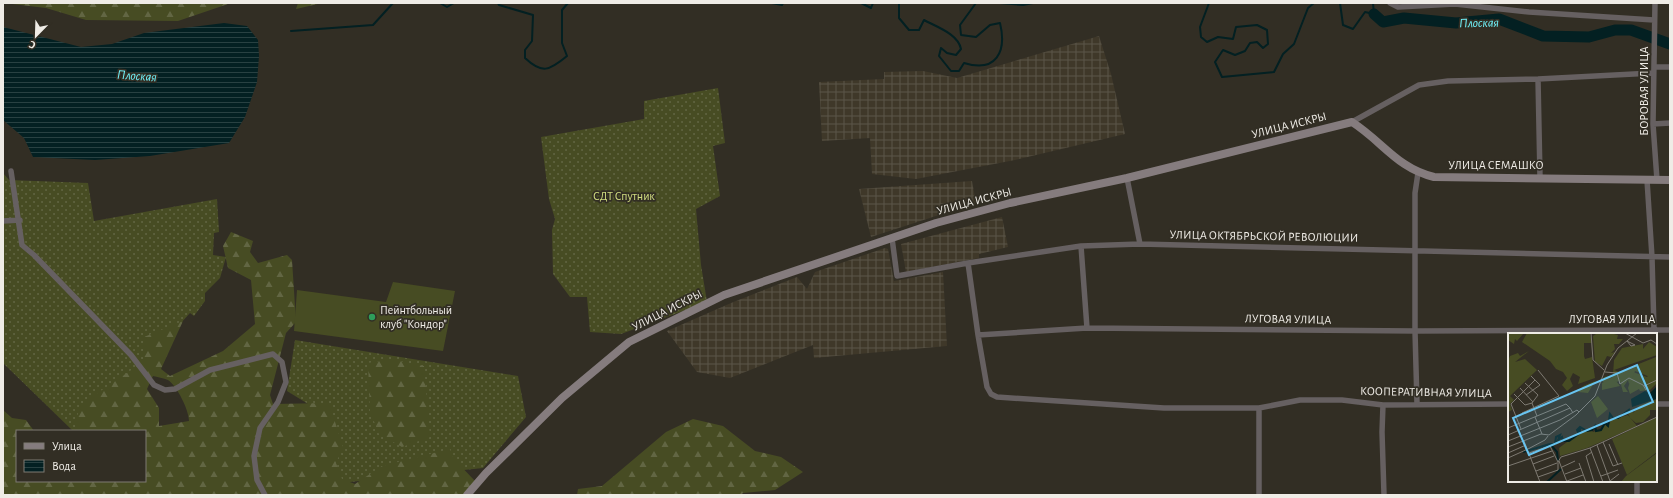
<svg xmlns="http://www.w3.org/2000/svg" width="1673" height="498" viewBox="0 0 1673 498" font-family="'Alegreya Sans',sans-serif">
  <defs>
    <pattern id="industrial-grid" width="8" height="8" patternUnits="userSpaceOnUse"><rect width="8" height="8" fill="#3f3829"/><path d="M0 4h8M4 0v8" fill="none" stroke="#5b5548"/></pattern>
    <pattern id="grass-dots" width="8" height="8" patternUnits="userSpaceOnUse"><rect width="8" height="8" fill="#474c23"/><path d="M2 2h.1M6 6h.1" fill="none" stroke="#626643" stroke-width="1.8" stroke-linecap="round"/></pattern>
    <pattern id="forest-firs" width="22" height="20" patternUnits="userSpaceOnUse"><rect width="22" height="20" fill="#474c23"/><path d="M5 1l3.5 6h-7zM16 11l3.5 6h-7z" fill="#626643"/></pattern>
    <pattern id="water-rules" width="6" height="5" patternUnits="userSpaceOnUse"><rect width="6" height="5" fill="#032022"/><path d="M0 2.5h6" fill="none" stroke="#284142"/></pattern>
  </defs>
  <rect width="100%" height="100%" fill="#322e24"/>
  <path fill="url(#industrial-grid)" d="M1099,36l12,38 14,60 -110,26 -99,19 -44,-5 -2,-36 -48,3 -3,-59 65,-3v-7l39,-1 34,7z
    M972,181l4,22 -105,34 -12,-48z
    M1002,217l6,30 -29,7v4l-73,14 -5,-28z
    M885,248l3,1 6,32 49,-9 4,74 -133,12 -1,-13 -83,33 -33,-6 -30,-41 64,-28 66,-26 10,12 8,-17z"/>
  <path fill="url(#grass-dots)" d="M718,88l7,55 -12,3 7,50 -24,13 5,56 6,37 -86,32 -31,-2 -3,-35h-17l-17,-23 -1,-44 3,-11 -6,-20 -8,-62 103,-18v-18z
    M3,173l6,7 79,3 6,38 123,-22 2,33 -5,1 -1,22 13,2 -6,21 -15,15v8l-11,15 -4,-3 -10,11 -90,107h-17l-70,-68z
    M295,340l223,36 8,41 -43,51 -152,16 -5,-69 -39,-24z"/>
  <path fill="url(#forest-firs)" fill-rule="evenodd" d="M4,3h227l-53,18 -92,-1 -40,-12z
    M298,3h24l-26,6z
    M231,232l22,9 -3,11 8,11 29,-8 5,5 4,62 -10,11 -16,62 3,9 56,-1 14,44 -7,16 6,16 13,5 27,-18 68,-17 3,9 22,23 -12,14h-460v-85l9,8 14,2 8,11h-17v50h128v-50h-71l6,-26 63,-43 1,-25 39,-16 -22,48 9,7 53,-25 32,-27 -4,-44 -23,-12 -5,-22zM153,376c4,1 11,2 15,4 9,6 21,30 21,41l-30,5v-18l-12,-19z
    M390,359l34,7 6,71 -28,10 -23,-13 -9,-23 -2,-48z
    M693,419l30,7 32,25 26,6 22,15 -28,18 -32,3 -2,2h-164l1,-6 24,-3 64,-54z"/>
  <path fill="#474c23" d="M393,282l62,9 -12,60 -149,-20 3,-41 89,12z"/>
  <path fill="url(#water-rules)" d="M224,23l23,3 11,14 1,16 -2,26 -12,35 -16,26 -79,13 -55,4 -62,-3 -9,-19 -21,-18v-93l78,20 31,-3 32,-11z"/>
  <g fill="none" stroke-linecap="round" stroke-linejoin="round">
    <path stroke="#032022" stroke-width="2" d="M440,3l7,4 7,-4
      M498,3l1,2 34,10 -1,26 -7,9v8c17,16 24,13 42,-2l-5,-13v-33l6,-7
      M772,3l10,2 1,-2
      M861,3l10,5 2,-5
      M899,3v15l10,12h10l5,-10c13,7 34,14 37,29l-5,6 -9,-2 -6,-5 -2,8 12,15h8l5,-8c32,10 43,-11 36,-40l-10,2 -14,12 -15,-2 -1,-10 16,-22
      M1000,3l23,2 10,-2
      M1209,3l-9,24 1,10 6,5 11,-5 15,2 3,-12 21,-2 10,5 1,14 -5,4 -6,-6 -7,1 -5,8 -10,4 -12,-5 -8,12 7,15 52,-5 9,-18 11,-10 14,-36 6,-5
      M1340,3l3,22 10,4 12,-17 9,2 -1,-11
      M291,31l82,-6 20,-22"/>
    <path stroke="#032022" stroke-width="11" d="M1374,14l9,8 21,-4 52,5 43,-4 44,17 46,1 26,-7h16l39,14"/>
    <path stroke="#666061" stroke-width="5.5" d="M1390,3l8,4 57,-3 74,8 125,8
      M1655,3l-2,121 4,56
      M1654,67h16
      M1538,79l2,98
      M1352,122l67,-37 29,-4 90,-2 115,-6
      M1653,124l17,-1
      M11,171l11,74 12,10 97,100 23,30 11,5 10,-1 35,-19 63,-16 9,8 4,20 -8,20 -18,26 -6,28 3,24 8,15
      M1127,178l13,66
      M1647,180l5,77 2,73
      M3,221l17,-1
      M892,238l5,38 71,-13 113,-17 59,-2 530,13
      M1081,246l6,82
      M968,263l10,72 109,-7 328,3 255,-1
      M978,335l9,52 4,7 6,3 167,11h95l41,-8h42l41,5 126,-1
      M1417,404l-2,-73v-138l3,-20
      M1656,404h14
      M1383,405l-1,27 2,63
      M1259,495v-87
      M1637,495v-14"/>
    <path stroke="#857c7e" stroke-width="8" d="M467,495l19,-22 76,-75 67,-56 95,-47 212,-72 74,-20 117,-25 225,-56c31,20 45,46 82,55l236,3"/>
  </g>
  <circle fill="#2e9e5b" stroke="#322e24" stroke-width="1.5" cx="372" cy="317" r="4"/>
  <g text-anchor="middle" stroke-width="3.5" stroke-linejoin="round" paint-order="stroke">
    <g font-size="12" fill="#efece6" stroke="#322e24">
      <text transform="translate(1644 91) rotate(-90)" y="4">БОРОВАЯ УЛИЦА</text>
      <text transform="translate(1289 125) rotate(-14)" y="4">УЛИЦА ИСКРЫ</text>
      <text x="1496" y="169">УЛИЦА СЕМАШКО</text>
      <text transform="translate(974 201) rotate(-15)" y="4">УЛИЦА ИСКРЫ</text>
      <text transform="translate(1264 236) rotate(1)" y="4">УЛИЦА ОКТЯБРЬСКОЙ РЕВОЛЮЦИИ</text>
      <text transform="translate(667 310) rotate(-27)" y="4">УЛИЦА ИСКРЫ</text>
      <text transform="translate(1288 319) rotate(1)" y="4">ЛУГОВАЯ УЛИЦА</text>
      <text x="1612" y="323">ЛУГОВАЯ УЛИЦА</text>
      <text transform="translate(1426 392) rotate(1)" y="4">КООПЕРАТИВНАЯ УЛИЦА</text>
    </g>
    <g font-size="12" fill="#d1dd80" stroke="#322e24">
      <text x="624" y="200">СДТ Спутник</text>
    </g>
    <g font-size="12" fill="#efece6" stroke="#322e24" text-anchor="start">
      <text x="380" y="314">Пейнтбольный<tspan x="380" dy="14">клуб "Кондор"</tspan></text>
    </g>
    <g font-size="13" font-style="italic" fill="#71f7ff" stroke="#322e24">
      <text transform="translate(1479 22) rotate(-1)" y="5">Плоская</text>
      <text transform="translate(137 75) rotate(4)" y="5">Плоская</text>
    </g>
  </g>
  <g transform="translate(1508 333)">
    <rect width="149" height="149" fill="#322e24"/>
    <path d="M149,32l-1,19 -6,6 -10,1 -1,-2 -9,5 -2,-6 5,-16 14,5zM105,44l7,9 -18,4v-7zM90,63l10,13 -11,9 -6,-16zM120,82l9,11 -50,22 -27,8 -1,-8 16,-12 15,-7 3,3 9,-3 3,-6 3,4 3,-7zM149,84v35l-30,23 -15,-36z" fill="#474c23"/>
    <path d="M0,0h16l-7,8 -2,-2 -1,5 -6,-4zM19,0l63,1 2,9h-8v13l1,3 7,-2 3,21 -17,6 2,-7 -7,-4 -3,6 3,7 -6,5 -5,-6 5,-7 -4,-6 -7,-3 -6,-8 -28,-19zM88,1h18l4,1 -1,4h6l-4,5h-5l1,5 -4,4 4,-1 -4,5 -4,-1 -5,10 -7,-4 -2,-26zM141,9l8,5v8l-43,15 5,2 37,-15 1,9 -5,6 1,3 -3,2 -15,-6 -4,11 -2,2 -1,-4 -4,6 4,6h-5l-3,-11 -4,1 -4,-5 -7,6 -3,-2 2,-4 9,-2 1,-15 8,-12 21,-4v5zM21,18l-14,11 10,-3 12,11 -27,26 4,4 -4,4 2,6 -4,2v-51l2,-5 8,-3 2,3zM87,48l-7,12 -10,-1 5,-6zM149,66v11h-7v5l-7,7 -7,1 -6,-5 -2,-5 2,-2 3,-1v3l6,-7zM149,120v29h-36l5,-6z" fill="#474c23"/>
    <path d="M149,53l-1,13 -24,8 -1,-8 14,-8 5,2z" fill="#032022"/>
    <path fill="none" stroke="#032022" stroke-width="2" d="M42,111h5l1,-7 4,-2 -2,5 4,-3 1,4h6l11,-8v-3l-2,2 -1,-2 3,-3 7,4 5,-1 3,-4 1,5 5,-1 4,-7 3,3 2,-12 3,4h5l12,-9M43,112l6,7 1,9M15,119l27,-8M39,149l14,-13"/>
    <path fill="none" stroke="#7e7a72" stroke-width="1" d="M83,0l2,27 11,10M117,0l18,10 8,-3 6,4M119,8l4,5 4,-1 -8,-4M97,39l12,1 3,11 9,-6 14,7 3,5M17,50l13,12 -6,8 5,13M136,53l13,-6M12,55l13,14M6,61l11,11 7,-2M18,62l14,-10 -9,-9M14,80l37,-17 -21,-26M27,84l7,17M0,95l58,-24 4,4M13,96l-10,-25 24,-24M0,102l62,-27 3,5M0,108l52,-21 17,-10 2,2M16,108l16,41M95,109l10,24 9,-3M101,111l9,21M89,112l13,36 9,-7M0,114l33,-13 8,1 27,-20 19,-19 12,-31 11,-17 19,-15M82,115l13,34M20,116l17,-9 3,-4M84,119l-6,4 8,26M0,120l18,-8M21,120l21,-7 8,16v8l-20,7M0,125l20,-9M51,128l8,21M50,129l3,-5 29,-9 67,-31M71,130l7,19M25,131l21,-8M0,133l44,-15M54,134l13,-6M28,138l21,-8M57,141l16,-6M93,143l17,-6M59,148l16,-6"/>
    <path fill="#68c4f0" fill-opacity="0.15" stroke="#68c4f0" stroke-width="2" d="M129,32l16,37 -124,53 -16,-37z"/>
    <rect width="149" height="149" fill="none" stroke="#efece6" stroke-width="2"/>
  </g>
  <rect width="1673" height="498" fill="none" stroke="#efece6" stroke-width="8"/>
  <rect x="16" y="430" width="130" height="52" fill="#322e24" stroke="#7e7a72"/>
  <rect x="24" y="443" width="20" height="6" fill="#857c7e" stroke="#7e7a72"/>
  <text x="52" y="450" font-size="12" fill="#efece6">Улица</text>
  <rect x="24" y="460" width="20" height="12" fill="url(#water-rules)" stroke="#7e7a72"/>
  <text x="52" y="470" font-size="12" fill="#efece6">Вода</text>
  <g transform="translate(36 36) rotate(203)" stroke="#322e24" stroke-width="3" paint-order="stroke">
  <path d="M0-3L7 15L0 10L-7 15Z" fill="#efece6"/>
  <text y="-6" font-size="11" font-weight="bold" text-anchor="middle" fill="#efece6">С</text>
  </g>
</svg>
